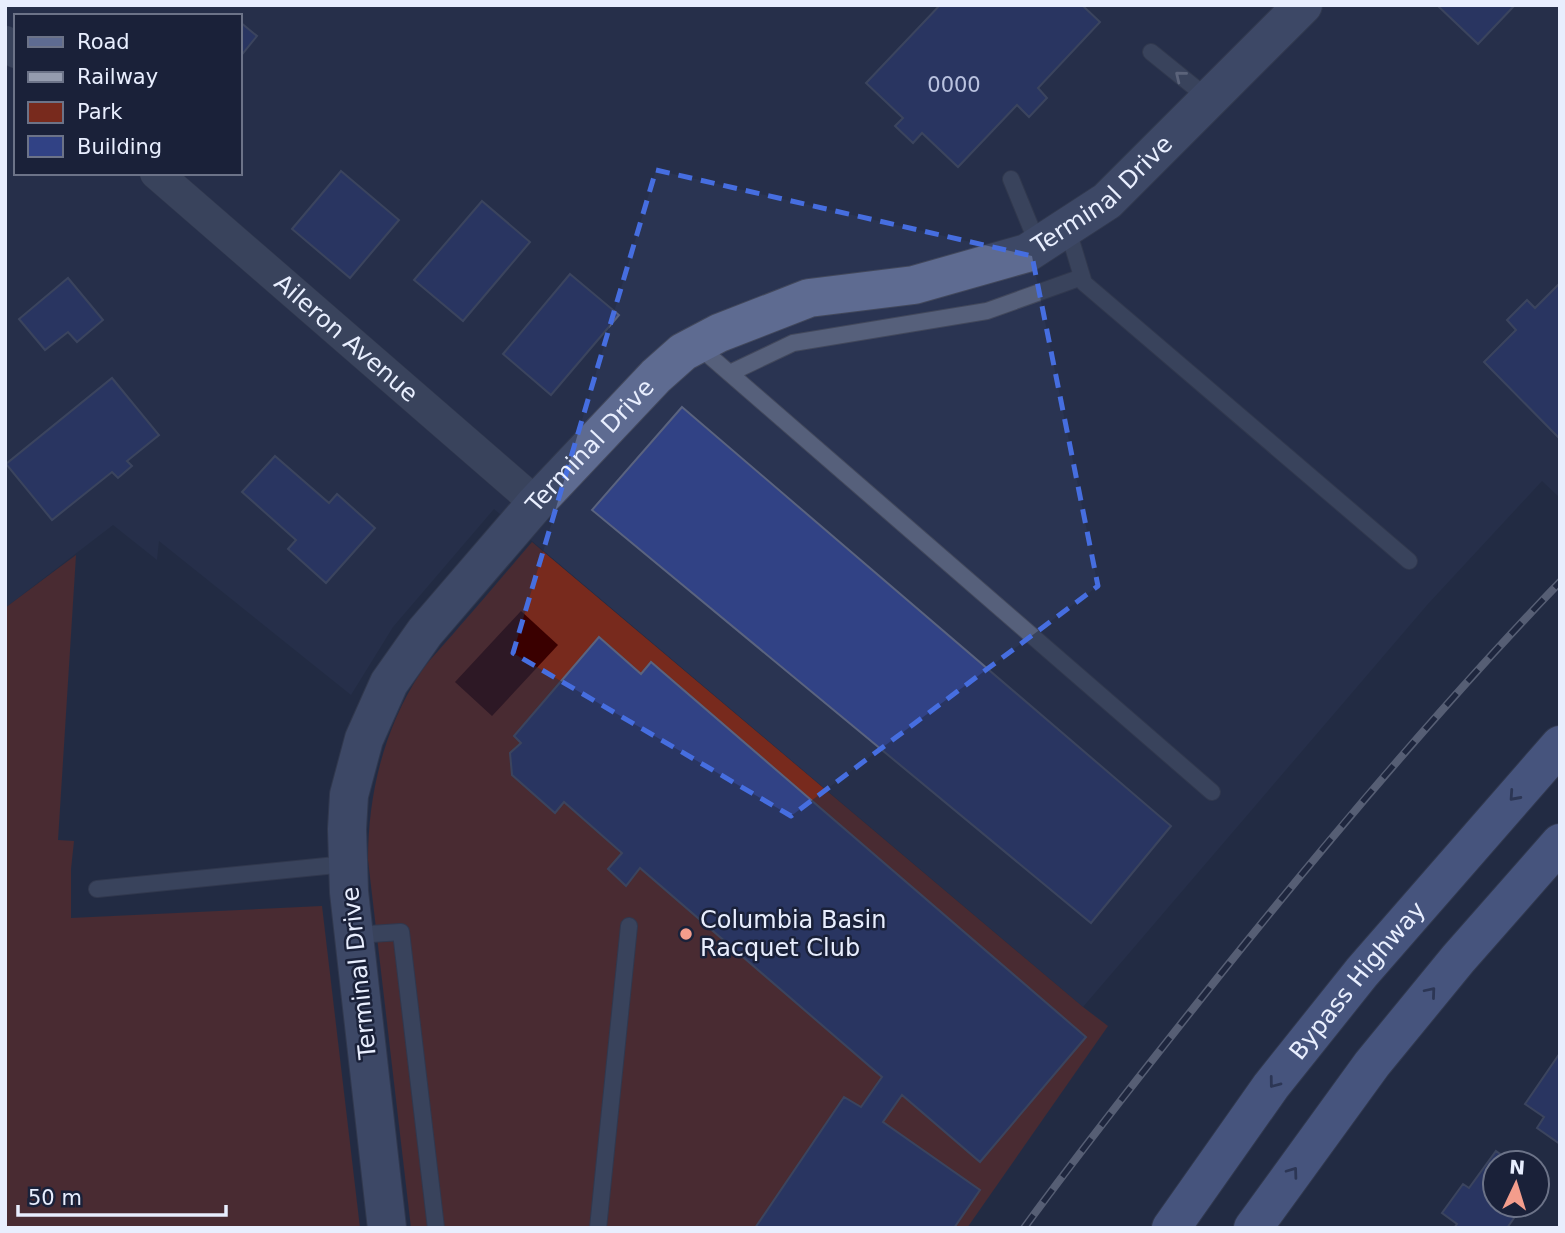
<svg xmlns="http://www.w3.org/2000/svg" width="1565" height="1233" viewBox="0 0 1565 1233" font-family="'DejaVu Sans',sans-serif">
  <rect width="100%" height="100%" fill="#232b43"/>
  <path fill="#2a3452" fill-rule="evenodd" d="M5,5h1555v493l-18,-17 -114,123 -345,403 -589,-498 -101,118 -42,68 -192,-154 -2,19 -44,-35 -108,83zM16,16h224v157h-224z"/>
  <path fill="#782a1d" d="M532,542l551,465 25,19 -141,202h-556l-43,-368c0,-66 16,-132 53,-188 11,-16 26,-30 38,-45 25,-28 49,-57 73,-85z
    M76,555l-18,285 16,1 -3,28v49l251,-12 38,322h-355v-620z"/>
  <path fill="#3a0000" d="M521,611l37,34 -66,71 -37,-34z"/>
  <path fill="#314285" stroke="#5a637f" stroke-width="2" d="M940,5h142l18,17 -62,66 9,10 -18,19 -12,-12 -59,62 -36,-34 -9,10 -18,-17 8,-8 -37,-35z
    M1441,5h74l-37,39 -39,-37z
    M240,22l17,14 -17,21z
    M341,171l58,49 -49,58 -58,-49z
    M482,201l48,41 -67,79 -49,-41z
    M570,274l49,41 -68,80 -48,-41z
    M68,278l35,42 -26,22 -9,-10 -23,18 -26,-31z
    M1560,283v156l-76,-77 32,-32 -9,-10 20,-20 8,8z
    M112,378l47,57 -32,26 5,5 -14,12 -6,-6 -60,48 -46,-56z
    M682,407l489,419 -80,97 -499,-413z
    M275,456l54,47 8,-9 38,34 -49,55 -38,-34 8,-9 -54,-48z
    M599,637l42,37 10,-12 435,375 -106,125 -78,-67 -19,27 97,68 -26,38h-199l89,-131 17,10 21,-30 -242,-209 -14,18 -18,-17 14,-16 -58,-51 -9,11 -43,-38 -2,-22 11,-10 -7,-7z
    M1560,1053v91l-23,-16 7,-11 -19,-13z
    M1496,1151l17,12h-18v42h28l-16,23h-53l3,-4 -15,-11 21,-29 6,4z"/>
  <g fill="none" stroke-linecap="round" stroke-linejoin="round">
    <defs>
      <path id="lane" d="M1151,52l58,47
        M1011,179l27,66
        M1067,227l17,56 325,278
        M697,345l515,447
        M730,373l63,-30 194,-32 95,-34
        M97,889l249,-25
        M355,935l46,-3 35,296
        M598,1228l31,-302"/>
      <g id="street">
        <path d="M5,42l11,10"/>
        <path id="s1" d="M156,173l380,330"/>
      </g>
      <g id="secondary">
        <path id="s2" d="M387,1228l-38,-336 -2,-63 2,-34 15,-56 25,-56 36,-51 111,-129 120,-127 27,-24 36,-19 90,-35 105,-13 113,-32 80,-52 196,-196"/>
      </g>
      <g id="highway">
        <path id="s3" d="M1171,1228l100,-142 91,-114 198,-227"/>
        <path d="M1253,1228l119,-164 86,-105 102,-116"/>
      </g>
    </defs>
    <use href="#lane" stroke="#42485c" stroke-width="18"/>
    <use href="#street" stroke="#42485c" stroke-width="33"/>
    <use href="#secondary" stroke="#42485c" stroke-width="40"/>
    <use href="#highway" stroke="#42485c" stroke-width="40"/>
    <use href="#lane" stroke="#56607b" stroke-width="16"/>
    <use href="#street" stroke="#56607b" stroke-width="32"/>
    <use href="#secondary" stroke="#5e6b91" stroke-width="38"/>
    <use href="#highway" stroke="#7286c4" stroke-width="38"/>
    <defs>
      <path id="rail" d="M1024,1228c63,-86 129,-169 195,-252 109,-136 221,-269 341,-394"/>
    </defs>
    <use href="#rail" stroke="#959caf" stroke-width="8"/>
    <use href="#rail" stroke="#1a2139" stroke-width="5" stroke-dasharray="16" stroke-linecap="butt"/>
  </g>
  <defs><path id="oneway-chevron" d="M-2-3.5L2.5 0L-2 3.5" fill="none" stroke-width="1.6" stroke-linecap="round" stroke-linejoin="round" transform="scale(1.75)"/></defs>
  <use stroke="#9fa7bc" href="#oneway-chevron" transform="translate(1180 76) rotate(-141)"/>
  <g stroke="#39446a">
    <use href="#oneway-chevron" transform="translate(1514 796) rotate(132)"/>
    <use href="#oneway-chevron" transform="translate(1431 992) rotate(-50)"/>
    <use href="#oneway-chevron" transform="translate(1274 1083) rotate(127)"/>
    <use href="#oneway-chevron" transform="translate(1293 1172) rotate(-54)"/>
  </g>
  <path d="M0 0H1565V1233H0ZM656,170l376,86 66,330 -307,230 -278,-163z" fill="#232b43" fill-opacity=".55" fill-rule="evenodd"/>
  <path fill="none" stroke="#466ee0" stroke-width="5" stroke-dasharray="14 9" stroke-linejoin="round" d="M656,170l376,86 66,330 -307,230 -278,-163z"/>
  <circle fill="#f49d8c" stroke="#1a2139" stroke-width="2.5" cx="686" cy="934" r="7"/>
  <g text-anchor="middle" stroke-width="5" stroke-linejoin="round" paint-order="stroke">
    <g font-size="21" fill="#bac3e0">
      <text x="954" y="92">0000</text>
    </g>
    <g font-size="24" fill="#e8eefe" stroke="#1a2139">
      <text dy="8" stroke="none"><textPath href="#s2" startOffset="1454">Terminal Drive</textPath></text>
      <text dy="8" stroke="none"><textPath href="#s1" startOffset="252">Aileron Avenue</textPath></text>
      <text dy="8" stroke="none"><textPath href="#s2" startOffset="866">Terminal Drive</textPath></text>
      <text transform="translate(359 973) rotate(-96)" y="8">Terminal Drive</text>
      <text dy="8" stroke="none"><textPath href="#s3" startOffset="310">Bypass Highway</textPath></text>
    </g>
    <g font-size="24" fill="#e8eefe" stroke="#1a2139" text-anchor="start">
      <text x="700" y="928">Columbia Basin<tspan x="700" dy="28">Racquet Club</tspan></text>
    </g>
  </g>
  <rect width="1565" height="1233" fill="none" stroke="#e8eefe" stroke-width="14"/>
  <rect x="14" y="14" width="228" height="161" fill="#1a2139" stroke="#6c7388" stroke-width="2"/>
  <rect x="28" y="37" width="35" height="10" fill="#5e6b91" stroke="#6c7388" stroke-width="2"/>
  <text x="77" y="49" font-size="21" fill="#e8eefe">Road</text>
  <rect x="28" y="72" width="35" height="10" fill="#959caf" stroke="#6c7388" stroke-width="2"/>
  <text x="77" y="84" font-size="21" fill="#e8eefe">Railway</text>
  <rect x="28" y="102" width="35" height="21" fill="#782a1d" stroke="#6c7388" stroke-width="2"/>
  <text x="77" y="119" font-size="21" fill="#e8eefe">Park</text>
  <rect x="28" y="136" width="35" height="21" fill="#314285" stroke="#6c7388" stroke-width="2"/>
  <text x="77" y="154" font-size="21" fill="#e8eefe">Building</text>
  <g transform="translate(1516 1184) rotate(4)"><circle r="33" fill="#1a2139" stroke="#6c7388" stroke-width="2"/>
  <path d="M0-5L12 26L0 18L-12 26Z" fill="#f49d8c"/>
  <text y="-10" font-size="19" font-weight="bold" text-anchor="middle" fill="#e8eefe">N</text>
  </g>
  <path d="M18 1205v10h208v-10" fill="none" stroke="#e8eefe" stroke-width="3.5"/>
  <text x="28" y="1205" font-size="21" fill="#e8eefe" stroke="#1a2139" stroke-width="5" paint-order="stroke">50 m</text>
</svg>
